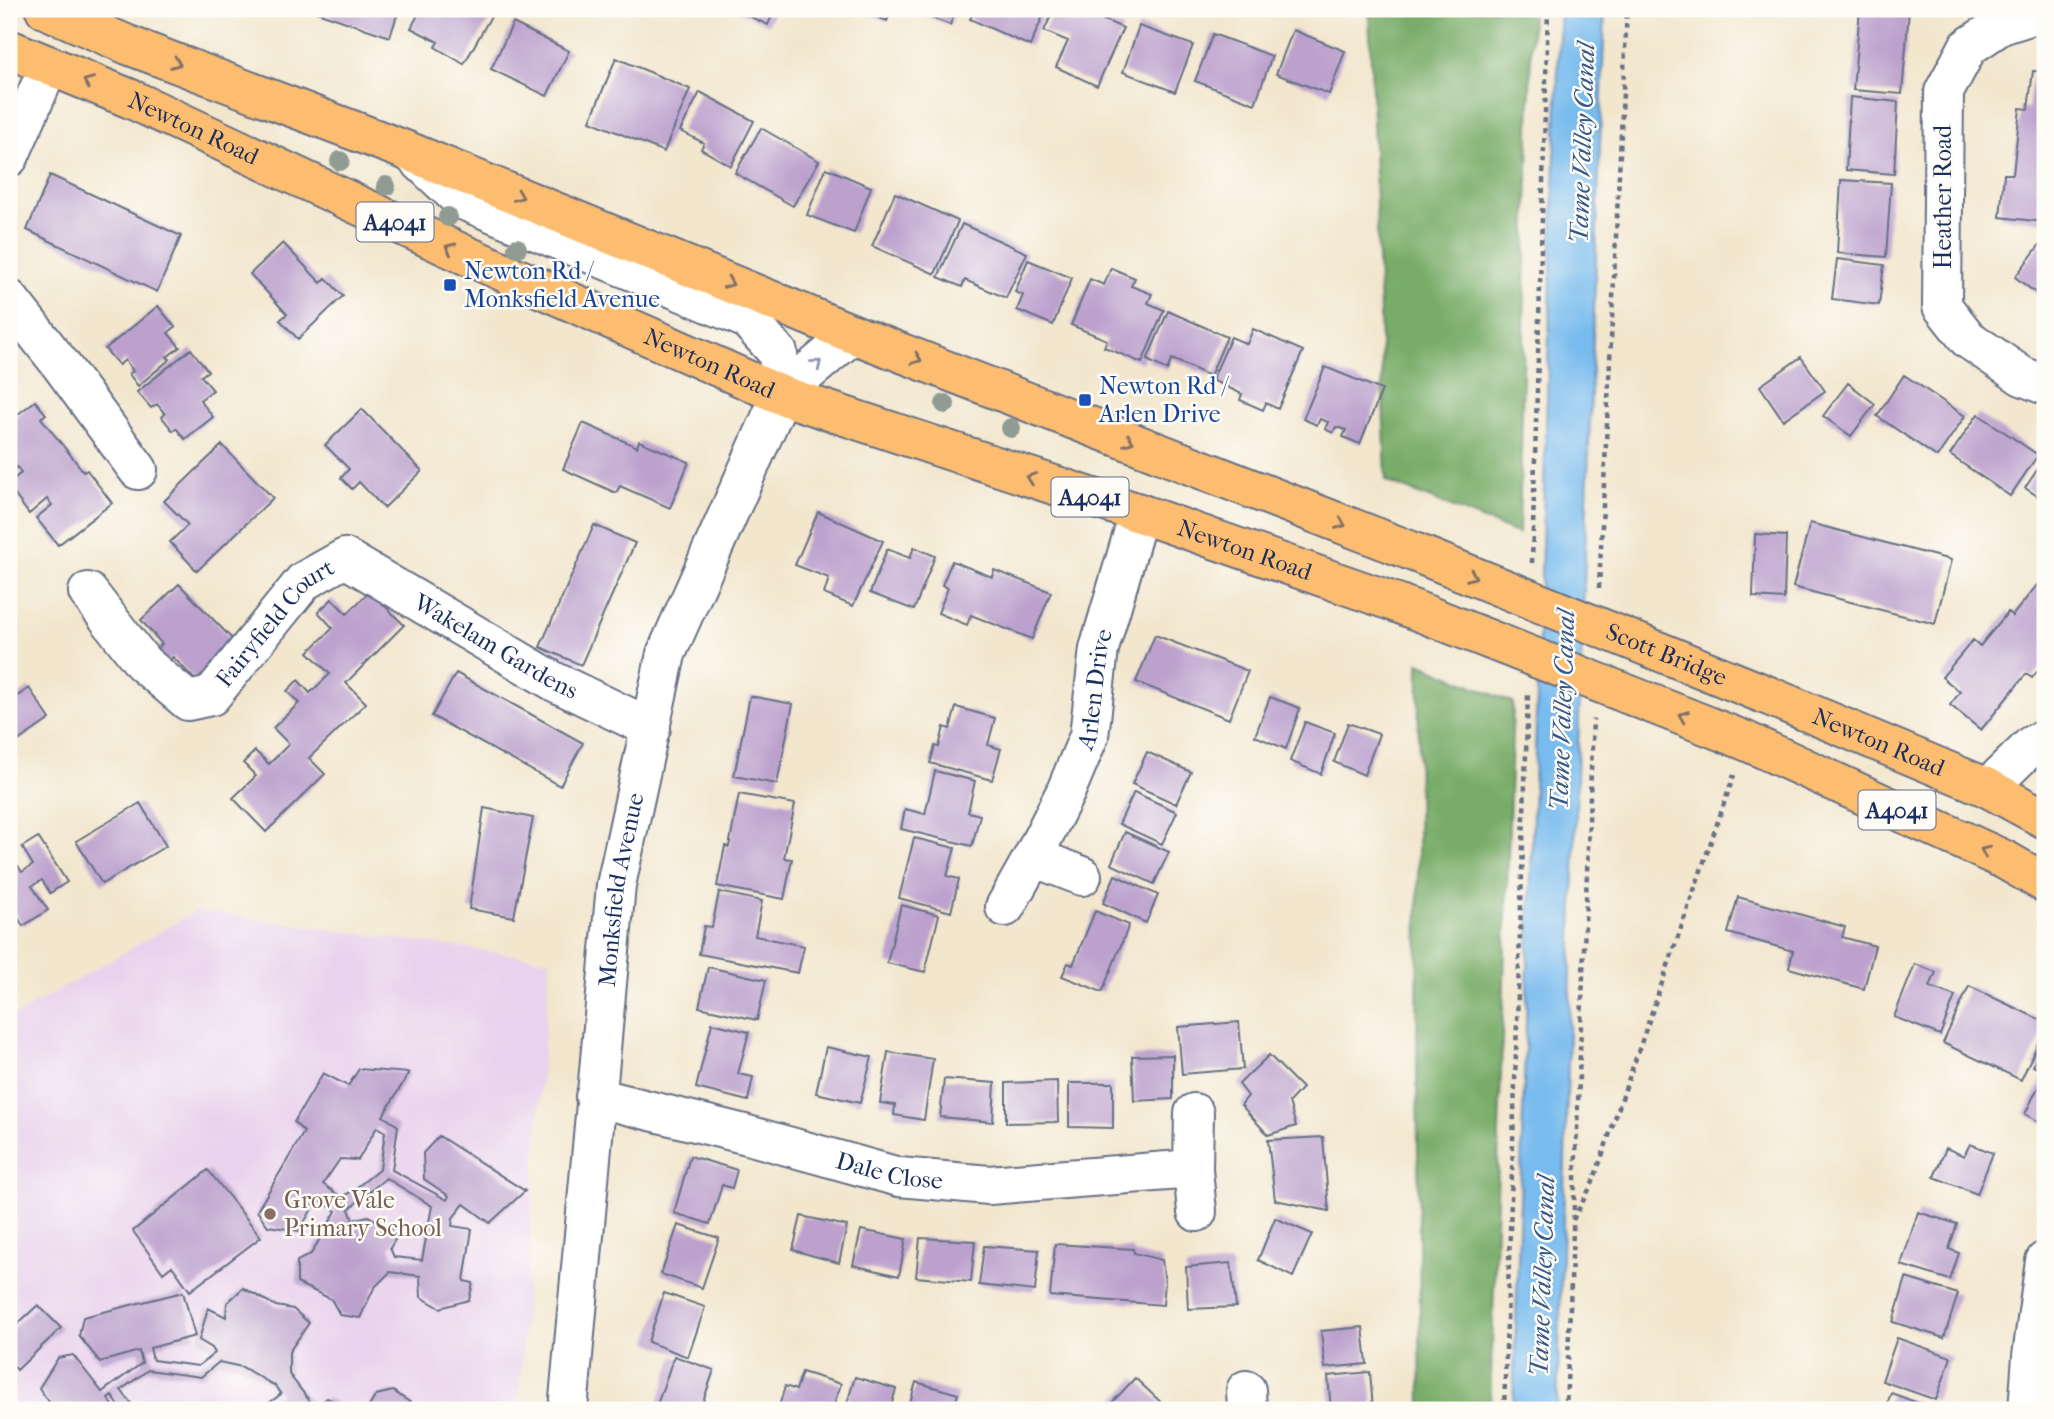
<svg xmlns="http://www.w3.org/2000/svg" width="2054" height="1419" viewBox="0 0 2054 1419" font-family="'IM FELL French Canon',serif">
  <rect width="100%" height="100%" fill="#fdfcf7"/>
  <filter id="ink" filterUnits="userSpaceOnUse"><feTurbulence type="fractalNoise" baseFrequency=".0143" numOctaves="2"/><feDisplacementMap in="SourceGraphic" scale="14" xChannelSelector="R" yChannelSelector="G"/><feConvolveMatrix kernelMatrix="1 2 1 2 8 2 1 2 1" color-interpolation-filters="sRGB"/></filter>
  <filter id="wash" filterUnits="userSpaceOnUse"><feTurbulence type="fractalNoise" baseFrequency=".00686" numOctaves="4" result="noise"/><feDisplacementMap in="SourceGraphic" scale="28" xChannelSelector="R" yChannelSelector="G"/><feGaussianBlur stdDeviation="1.57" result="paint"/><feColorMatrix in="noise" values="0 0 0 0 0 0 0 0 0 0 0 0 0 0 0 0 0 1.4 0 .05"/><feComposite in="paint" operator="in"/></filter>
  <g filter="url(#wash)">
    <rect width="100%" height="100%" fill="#f2e6cd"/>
    <path fill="#e9d2ed" d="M196,911l354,49 -32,450h-509v-391z"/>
    <path fill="#78ac68" stroke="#4a6e63" stroke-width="2" d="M1369,9h163l-13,525 -133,-53z
      M1419,663l94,40 -23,707h-69l-4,-338z"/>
    <path fill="#78bbee" stroke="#4a75a6" stroke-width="2" d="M1560,9h45l-27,739 -21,662h-44z"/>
    <g id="blocks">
      <path fill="#bca1cd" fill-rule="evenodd" d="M308,9h91l-9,28z
        M421,9h74l-31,55 -29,-17 3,-5 -27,-14z
        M739,9h36l-7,16 -30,-14z
        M857,9h35l-5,12z
        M908,9h48l-6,16z
        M975,9h71l-16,37 -60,-27z
        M1054,9h25l44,19 -26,58 -41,-19 12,-26 -24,-10z
        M1860,9l49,1 -7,84 -49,-4z
        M513,23l56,28 -22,45 -56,-27z
        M1139,26l54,19 -18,47 -52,-20z
        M1293,30l52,21 -16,43 -53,-20z
        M1213,34l59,22 -17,48 -60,-23z
        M616,58l74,31 -26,63 -74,-31z
        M2033,71l12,1v150l-45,-5 4,-43h9l7,-66 8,1z
        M700,92l54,29 -23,45 -30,-17 3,-6 -24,-12z
        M1850,97l48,5 -4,72 -48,-4z
        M761,128l58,33 -26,45 -58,-33z
        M826,168l45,19 -17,46 -47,-18z
        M50,175l131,61 -24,56 -130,-62z
        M1841,180l50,3 -5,74 -49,-4z
        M895,193l63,28 -23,53 -63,-28z
        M962,224l65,29 -21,45 -41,-18 -3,7 -24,-10z
        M2045,238v62l-30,-23z
        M283,243l38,40 5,-5 17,18 -45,43 -18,-19 7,-6 -37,-40z
        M1837,259l47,6 -5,40 -47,-6z
        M1028,260l44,18 -19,47 -36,-15 6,-15 -8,-3z
        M1111,268l24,10 -4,8 21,8 -4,9 16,7 -22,53 -38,-16 3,-7 -36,-15 19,-46 14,6z
        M158,306l17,21 -7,6 12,14 -13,10 3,2 -32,27 -9,-12 4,-3 -8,-11 -6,5 -14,-16z
        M1168,311l59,26 -17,39 -38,-17 -5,11 -20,-10z
        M1253,329l50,22 -25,58 -12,-6 -3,7 -23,-10 2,-6 -30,-14 19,-43 16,7z
        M191,349l17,22 -7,5 12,14 -13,10 13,17 -28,22 -9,-11 -3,3 -11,-14 3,-3 -8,-10 -6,4 -14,-16z
        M1801,357l24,34 -42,29 -23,-34z
        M1325,367l57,23 -22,54 -17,-7 3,-7 -10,-3 -3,6 -8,-4 3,-7 -8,-3 -3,6 -14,-6z
        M1904,375l61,41 -28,41 -60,-41z
        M1848,383l27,21 -24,32 -28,-20z
        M35,401l11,13 -5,4 43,54 3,-2 25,33 -54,42 -22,-27 16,-13 -5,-6 -18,15 -20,-27v-4l12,-10 -4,-6 -8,7v-53z
        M362,409l60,62 -38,37 -25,-26 -7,7 -11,-11 8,-9 -24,-24z
        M1978,414l60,41 -28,41 -60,-41z
        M583,423l54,24 2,-6 50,21 -19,46 -50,-22 -4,7 -53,-24z
        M222,445l51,53 -76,73 -27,-29 18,-17 -24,-24z
        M2045,458v43l-20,-13z
        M818,512l65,29 -30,65 -29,-12 5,-16 -34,-13z
        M1810,523l141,37 -16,64 -142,-37z
        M594,525l41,18 -54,122 -41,-18z
        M1755,534l31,2 -2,63 -31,-2z
        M914,547l21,9 -21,54 -44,-17 17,-44 23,9z
        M952,561l40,16 2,-7 57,22 -19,47 -61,-24 -4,10 -29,-12 10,-25 -6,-3z
        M179,584l58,60 -40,38 -24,-25 -8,8 -12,-12 9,-9 -21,-24z
        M2037,585l7,5 1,-2v74l-13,16 -6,-4 -45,56 -31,-25 10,-13 -18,-15 31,-37 7,6 28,-34 4,4z
        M370,591l34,34 -58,58 20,20 -57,55 16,16 -59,58 -33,-34 23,-22 -13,-13 12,-12 14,13 20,-20 -16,-16 26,-25 -12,-12 11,-11 12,13 20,-19 -22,-22 25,-24 -15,-16 14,-13 15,15z
        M1155,635l93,36 -19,48 -93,-37z
        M456,673l127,70 -23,43 -128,-70z
        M29,688l21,31 -38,26 -3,-5v-38z
        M750,696l43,8 -16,80 -43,-8z
        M1270,697l30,11 -14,41 -31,-13z
        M956,707l39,11 -7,27 13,4 -9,31 -62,-17 5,-17 4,1 5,-20 6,2z
        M1305,722l30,11 -14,41 -31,-13z
        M1348,723l31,11 -15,41 -30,-13z
        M1147,752l44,20 -15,32 -44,-20z
        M935,771l40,10 -7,31 12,3 -8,31 -71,-17 4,-20 20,5z
        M1134,792l43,20 -15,32 -43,-20z
        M739,794l56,10 -11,54 8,1 -8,40 -67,-13 8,-40 4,1z
        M140,803l26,43 -64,38 -26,-43z
        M484,808l49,10 -19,99 -45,-8z
        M1125,832l44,20 -15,32 -43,-20z
        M38,837l29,45 -17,11 -8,-13 -10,6 16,24 -25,16 -14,-23v-31l9,-6 4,6 11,-7 -11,-18z
        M914,838l41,10 -8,28 12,3 -8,33 -52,-14z
        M1115,875l43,20 -12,28 -43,-20z
        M719,892l43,9 -7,35 49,10 -6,27 -99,-19 5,-28 8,1z
        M1738,897l107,30 -3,10 33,9 -11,43 -75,-21 4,-17 -65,-18z
        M901,905l38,10 -14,57 -38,-9z
        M1095,911l34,14 -27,67 -40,-16 6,-13 5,2z
        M1915,964l21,8 -6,15 25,9 -15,39 -46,-18z
        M708,967l58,13 -9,40 -58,-13z
        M1969,986l76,36v6l-24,52 -78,-37z
        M1239,1022l4,47 -61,5 -4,-47z
        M712,1023l37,9 -11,42 15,3 -5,24 -52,-13z
        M2045,1042v30l-12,-6z
        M826,1047l46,10 -12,46 -44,-10z
        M888,1052l45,7 -9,61 -30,-5 1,-10 -15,-2z
        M1173,1055v44l-39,2 -2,-45z
        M1269,1055l33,33 -13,14 7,24 -28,9 -27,-30 7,-9 -9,-12z
        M359,1069l50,4 -26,43 15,10 -6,44 55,30 2,-4 -25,-17 -1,-26 16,-17 86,55 -35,32 -26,-19 -11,14 -1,8 20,3 -8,52 9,2 -4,17 -29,8 -19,-11 -1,-21 -30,-4 -16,16 -14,30 -20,-3 -9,-16 -34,-16v-22l14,-7 25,-43 -18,-12 -19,32 -31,-5 -11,-15 47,-79 -10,-10 29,-49 25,13zM377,1127l8,5 -5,37 -29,23 -10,5 -18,-13 17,-25 18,1zM386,1178l46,28 -10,54 -28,-3 -4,-9 9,-15 -31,-17 -15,4 -4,-11z
        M2045,1073v52l-20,-11z
        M944,1079l51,4 -2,39 -53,-5z
        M1057,1081l1,41 -52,1v-40z
        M1069,1083h44v45l-44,-1z
        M1323,1137l6,74 -54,-11 -7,-60z
        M1970,1144l23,9 -16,41 -43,-17 12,-29 18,8z
        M690,1156l47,14 -5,18 -10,-3 -12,39 -36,-11z
        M208,1170l53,67 -71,54 -18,-25 -9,7 -30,-42z
        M1918,1212l39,12 -8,25 10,4 -9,27 -49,-15z
        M801,1216l46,10 -8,37 -46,-13z
        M1275,1218l37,16 -19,43 -35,-17z
        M678,1225l41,13 -17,50 -41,-14z
        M861,1230l45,9 -7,37 -46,-11z
        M920,1238l55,3 -4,41 -55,-5z
        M1055,1244l78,5 1,4 28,7 3,22 -2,23 -113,-9z
        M984,1246l55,4 -4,41 -56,-6z
        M1231,1263l5,44 -48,2 -2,-42z
        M1906,1278l52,16 -14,44 -51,-16z
        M243,1288l33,18 17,3 16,14 -20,29v22l26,34 12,-10 23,12h-58l-4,-5 -7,5h-21l21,-16 -6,-8 -33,-19 -23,-5 -18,15 -53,-7 -27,20 15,20h-14l-10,-14 -4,3 9,11h-62l-16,-22 19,-30 15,-3 29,37 40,-29 -3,-12 -39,11 -21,-26 4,-19 100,-25 12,44 -45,12 3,12 45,6 17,-13 -3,-5 -13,-8 9,-32 18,9 1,-14z
        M664,1293l41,14 -17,50 -40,-15z
        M38,1305l23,23 -44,42 -8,-10v-28z
        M1363,1327l4,37 -42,4 -4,-37z
        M1897,1338l54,19 -15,43 -54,-19z
        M674,1356l40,14 -14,40h-29l-14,-5z
        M802,1372l39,12 -9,26h-54l7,-24 11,4z
        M1370,1372l3,37 -42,1 -3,-34z
        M855,1377l41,12 -6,21h-45z
        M1135,1378l31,29 -3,3h-58z
        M916,1382l42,12 -5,16h-45z
        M393,1391l18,12 2,7h-46l9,-15z
        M1891,1393l38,14 -1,3h-43z"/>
    </g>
  </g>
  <g filter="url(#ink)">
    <use href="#blocks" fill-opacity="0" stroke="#666f85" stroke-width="2"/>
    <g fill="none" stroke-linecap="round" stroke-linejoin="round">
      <defs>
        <g id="minor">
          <path d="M2045,11l-44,14 -33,22 -24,45 -2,214 26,33 54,37 23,9"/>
          <path d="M411,153l49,46 287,120 31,34 3,42"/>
          <path d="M9,157l40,-91"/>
          <path d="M9,299l52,66 77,105"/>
          <path id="s1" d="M88,592l55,71 45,38 23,-5 93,-115 41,-23 210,124 96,46"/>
          <path d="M1988,788l44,-43 13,-6"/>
          <path d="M1033,857l49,19"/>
          <path id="s2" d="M1005,907l28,-50 33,-66 23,-55 10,-87 40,-136"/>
          <path id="s3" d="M595,1097l149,37 155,43 90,8 204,-16"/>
          <path d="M1194,1113l-1,56 4,43"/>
          <path d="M1246,1390l1,20"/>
          <path id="s4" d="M568,1410l48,-525 50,-231 115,-259 72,-61"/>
          <path d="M2028,1410l4,-54 13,-95"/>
        </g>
        <g id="highway">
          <path d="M45,9l83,36 282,107 443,182 556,216"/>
          <path id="s5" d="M9,49l122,50 330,154 320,142 358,118 258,90"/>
          <path id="s6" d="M1769,696l219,92 57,31"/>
          <path d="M1746,741l259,119 40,23"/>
        </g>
      </defs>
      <use href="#minor" stroke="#666f85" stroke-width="42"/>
      <use href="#highway" stroke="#666f85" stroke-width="42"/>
      <path stroke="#666f85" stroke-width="4.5" stroke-dasharray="5 5" stroke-linecap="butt" d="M1532,563l16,-554
        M1599,588l28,-579
        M1573,1220l20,-38 141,-407
        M1504,1410l24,-716
        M1566,1410l27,-691"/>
      <use href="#minor" stroke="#fff" stroke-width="38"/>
      <use href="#highway" stroke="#fcbd6f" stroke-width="38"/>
      <defs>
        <g id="highway-bridge">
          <path id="s7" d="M1409,550l360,146"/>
          <path d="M1397,603l349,138"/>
        </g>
      </defs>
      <use href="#highway-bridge" stroke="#666f85" stroke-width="42" stroke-linecap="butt"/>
      <use href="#highway-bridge" stroke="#fcbd6f" stroke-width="38"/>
    </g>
    <g fill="#909b94">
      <circle cx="340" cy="161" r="10"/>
      <circle cx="386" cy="186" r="10"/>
      <circle cx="448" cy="217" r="10"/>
      <circle cx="517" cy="248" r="10"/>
      <circle cx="945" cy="404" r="10"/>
      <circle cx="1011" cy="428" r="10"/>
    </g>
    <defs><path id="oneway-chevron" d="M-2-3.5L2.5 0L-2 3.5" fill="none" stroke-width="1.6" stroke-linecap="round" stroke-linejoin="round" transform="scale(1.75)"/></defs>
    <g stroke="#806f66">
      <use href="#oneway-chevron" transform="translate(176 63) rotate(21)"/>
      <use href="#oneway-chevron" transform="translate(88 82) rotate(-158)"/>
      <use href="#oneway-chevron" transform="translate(519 196) rotate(22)"/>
      <use href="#oneway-chevron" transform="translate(450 248) rotate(-155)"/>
      <use href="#oneway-chevron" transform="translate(729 283) rotate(22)"/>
      <use href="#oneway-chevron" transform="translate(917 359) rotate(21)"/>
      <use href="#oneway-chevron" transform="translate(1129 441) rotate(21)"/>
      <use href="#oneway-chevron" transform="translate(1031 478) rotate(-162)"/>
      <use href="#oneway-chevron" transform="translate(1341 524) rotate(21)"/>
      <use href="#oneway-chevron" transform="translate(1472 576) rotate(22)"/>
      <use href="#oneway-chevron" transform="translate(1683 716) rotate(-158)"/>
      <use href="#oneway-chevron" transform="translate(1985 851) rotate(-155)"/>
    </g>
    <use stroke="#8d97ae" href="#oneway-chevron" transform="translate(817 364) rotate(-40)"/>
  </g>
  <g fill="#1a4fb4" stroke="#fdfcf7" stroke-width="2.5">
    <rect x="443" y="278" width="14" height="14" rx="3.5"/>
    <rect x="1078" y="393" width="14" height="14" rx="3.5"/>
  </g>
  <circle fill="#8d6e63" stroke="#fdfcf7" stroke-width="2.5" cx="270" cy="1214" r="7"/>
  <g text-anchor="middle" stroke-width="5" stroke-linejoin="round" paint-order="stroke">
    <g fill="#fdfcf7" stroke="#5f6c8c" stroke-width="2">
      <rect x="356.5" y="202.5" width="77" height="39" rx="5"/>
      <rect x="1051.5" y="477.5" width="77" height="39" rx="5"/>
      <rect x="1858.5" y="790.5" width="77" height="39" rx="5"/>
    </g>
    <g font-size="23" font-weight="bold" fill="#1b2f5e">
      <text x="395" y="230">A4041</text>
      <text x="1090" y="505">A4041</text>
      <text x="1897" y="818">A4041</text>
    </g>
    <g font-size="24" fill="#1b2f5e" stroke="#fdfcf7">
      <text dy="8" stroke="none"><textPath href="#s5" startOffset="201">Newton Road</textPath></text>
      <text transform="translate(1943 197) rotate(-90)" y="8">Heather Road</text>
      <text dy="8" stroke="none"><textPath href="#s5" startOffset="768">Newton Road</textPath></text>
      <text dy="8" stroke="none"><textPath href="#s5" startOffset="1335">Newton Road</textPath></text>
      <text dy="8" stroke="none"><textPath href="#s1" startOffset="270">Fairyfield Court</textPath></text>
      <text dy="8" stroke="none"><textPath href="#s1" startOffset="542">Wakelam Gardens</textPath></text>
      <text dy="8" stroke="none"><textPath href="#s7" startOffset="278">Scott Bridge</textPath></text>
      <text dy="8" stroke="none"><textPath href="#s2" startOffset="238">Arlen Drive</textPath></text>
      <text dy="8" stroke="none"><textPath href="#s6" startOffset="119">Newton Road</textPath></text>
      <text dy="8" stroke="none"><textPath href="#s4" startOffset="523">Monksfield Avenue</textPath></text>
      <text dy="8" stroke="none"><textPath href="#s3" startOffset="304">Dale Close</textPath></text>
    </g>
    <g font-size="24" fill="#164399" stroke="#fdfcf7" text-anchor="start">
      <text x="464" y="279">Newton Rd /<tspan x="464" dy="28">Monksfield Avenue</tspan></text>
      <text x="1099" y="394">Newton Rd /<tspan x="1099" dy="28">Arlen Drive</tspan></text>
    </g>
    <g font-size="24" fill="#785e54" stroke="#fdfcf7" text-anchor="start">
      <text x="284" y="1208">Grove Vale<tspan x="284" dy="28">Primary School</tspan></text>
    </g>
    <g font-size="26" font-style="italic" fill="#375989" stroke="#fdfcf7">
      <text transform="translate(1582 143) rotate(-88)" y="9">Tame Valley Canal</text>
      <text transform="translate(1562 710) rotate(-88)" y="9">Tame Valley Canal</text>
      <text transform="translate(1542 1276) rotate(-88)" y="9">Tame Valley Canal</text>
    </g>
  </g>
  <rect width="2054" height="1419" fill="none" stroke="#fdfcf7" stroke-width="35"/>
</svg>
